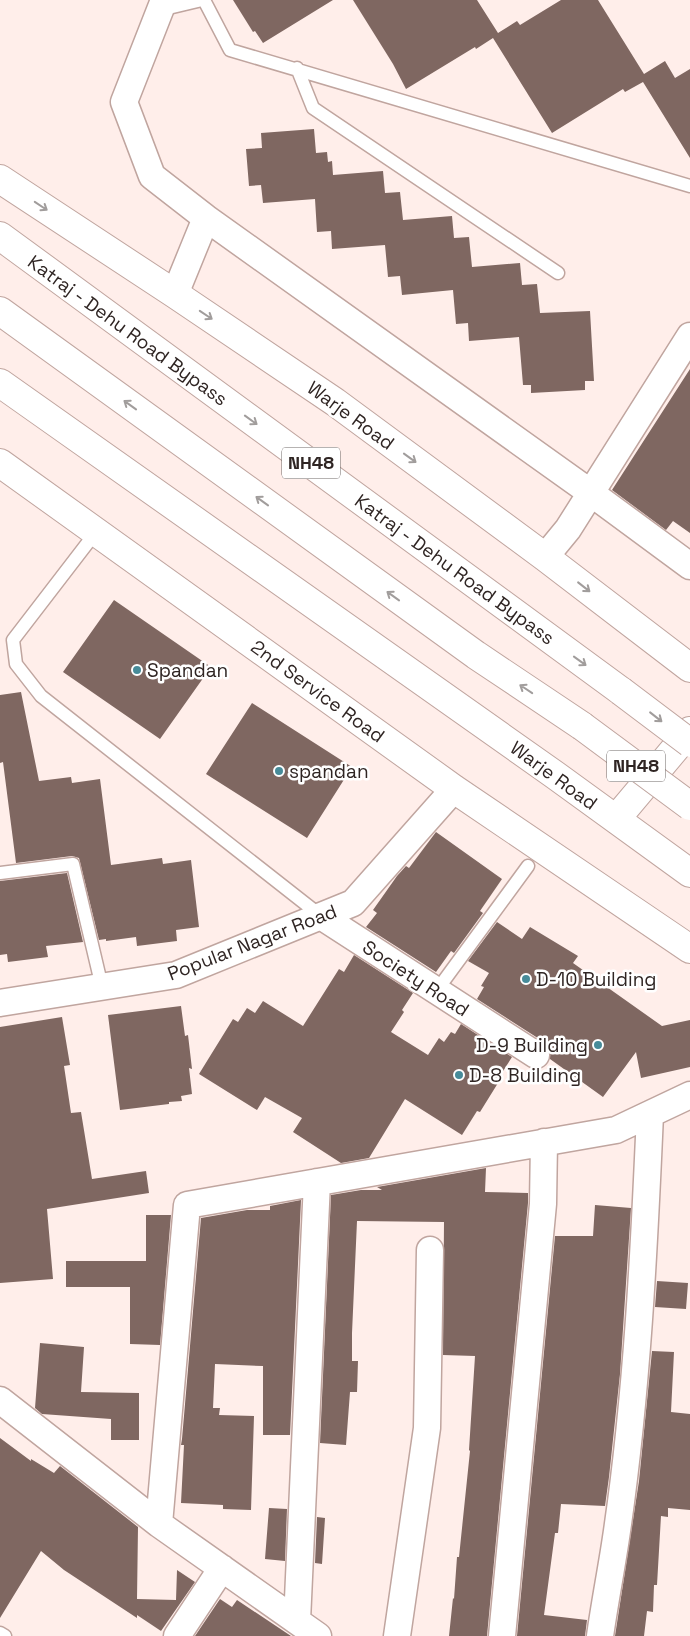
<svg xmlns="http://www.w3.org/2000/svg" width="690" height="1636" viewBox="0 0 690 1636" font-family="'Space Grotesk',sans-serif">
  <rect width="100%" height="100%" fill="#ffeeea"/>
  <path fill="#7f6761" d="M233,0h100l-70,43 -8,-12 -2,1z
    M353,0h124l21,33 19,-12 3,4 41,-25h37l46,74 21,-13 10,17 15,-9v89l-47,-76 -18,10 -2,-3 -71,44 -59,-95 -17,11 -1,-2 -69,42 -13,-25z
    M314,129l2,24 11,-1 1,10 4,-1 1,14 50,-4 2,22 15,-1 3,28 49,-4 2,22 15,-1 3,30 48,-4 2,22 15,-1 3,29 50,-2 4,70h-9v9l-54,3v-8h-8l-4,-48 -50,4 -1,-18 -12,1 -3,-34 -51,5 -2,-19 -12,1 -3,-32 -53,4 -1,-18 -14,1 -2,-33 -52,4 -2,-18 -12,1 -3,-37 16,-1 -1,-15z
    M690,369v164l-17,-12 -7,9 -54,-40z
    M114,600l97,67 -51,72 -97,-67z
    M21,692l18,89 32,-4 1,6 28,-4 11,86 51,-7 1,6 28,-4 8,67 -23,3 1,11 -40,5 -1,-9 -30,4v-2l-7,1 -20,-82 -7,-2 -56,7 -13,-101 -3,1v-68z
    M252,703l100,64 -45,71 -101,-64z
    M436,832l66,47 -22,32 3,2 -29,40 -3,-2 -15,21 -70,-45 11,-14 -4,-3 24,-34 9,-10 3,2z
    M67,873l16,69 -37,4 2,11 -40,5 -1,-8 -7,1v-74z
    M497,922l25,17 8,-12 48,29 -5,7 89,63 28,-6v47l-49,11 -5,-26 -33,45 -53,-38v-10l-6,-7 -67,-43 7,-12 -3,-1 8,-13 -21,-12z
    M354,955l59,38 -11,17 2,2 -13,20 37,23 11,-17 5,4 7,-10 4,2 6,-10 51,33 -16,25 2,1 -18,29 -3,-1 -15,24 -57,-36 -36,59 -28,5 -48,-31 9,-14 -37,-21 -8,13 -58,-36 34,-55 5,3 9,-14 8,5 8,-12 40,25 36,-57 5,3z
    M181,1006l4,30 3,-1 4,34 -3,-1 3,26 -11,2 1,5 -13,1v2l-49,6 -12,-95z
    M62,1017l8,48 -6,1 7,47 10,-1 11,67 54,-8 3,22 -102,16 6,70 -53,4v-256z
    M486,1168l-1,24 43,1v10l-41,433h-38l4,-38 1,1 3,-42h2l11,-106 -1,-1 6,-94 -32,-1 1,-133 -87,-1 -5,112v28h6l-1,31h-7l-4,53 -26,-2 11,-248 30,-5h21l-5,-3z
    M301,1200l-11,235h-27v-69l-48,-2 -2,44h7l-1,7 35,1 -3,94 -28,-1v-4l-42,-2 3,-58h-3l1,-6 19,-221 46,-8h23v-4z
    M595,1205l36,3 -11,166 -11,103 -4,29 -44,-2 -3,29h-3l-11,82 43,5 -2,16h-68l38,-400h38z
    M146,1215h25l-11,130 -30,-1v-57h-64v-26h80z
    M657,1281l31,2 -2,26 -31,-2z
    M40,1343l44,4 -3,45 58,1v47h-28v-21l-69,-5 -7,-6z
    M652,1351l22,1 -3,60 19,2v96l-22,-2v9l-7,-1 -4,69h-3l-1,27 -6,-1 -3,25h-29l24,-155z
    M0,1438l31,23v-2l23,14 6,-7 78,61 -1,72 39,1 1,-30 18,12 -34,49 -24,-16v3l-73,-48 -23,-19 -41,67z
    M269,1508l18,1 -2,52 -20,-2z
    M317,1517l8,1 -3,46 -7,-1z
    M220,1599l12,8 5,-7 54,36h-96z"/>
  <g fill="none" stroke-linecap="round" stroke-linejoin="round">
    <defs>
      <path id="lane" d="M204,0l26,50 460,136
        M160,10l42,-10
        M297,68l16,40 245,165
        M96,532l-83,108 3,24 25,32 280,220
        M0,873l73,-9 29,123
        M433,981l7,5 88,-120
        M0,1633l5,3"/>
      <path id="street" d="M164,0l-40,102 28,74 54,42 -31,76
        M206,218l385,275 99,73
        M545,557l23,-28 122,-193
        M321,916l215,139
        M0,1003l176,-28 177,-72 101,-114
        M0,1400l159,124 159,112
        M159,1524l28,-319 429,-75 74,-35
        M297,1621l20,-439
        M177,1636l45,-68
        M397,1636l30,-208 3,-178
        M502,1636l41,-432 1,-62
        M600,1636c5,-35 12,-70 17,-105 20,-138 27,-278 33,-417"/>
      <path id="secondary" d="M0,179l175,115 160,108 210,155 145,111
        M0,383l555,392 135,98
        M0,463l454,326 236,160
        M616,819l74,-88"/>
      <path id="highway" d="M0,236l621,455
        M0,311l476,344 106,71"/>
    </defs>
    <use href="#lane" stroke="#c0a59f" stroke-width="15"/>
    <use href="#street" stroke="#c0a59f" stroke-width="29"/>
    <use href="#secondary" stroke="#c0a59f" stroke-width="30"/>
    <use href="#highway" stroke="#c0a59f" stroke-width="30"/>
    <use href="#lane" stroke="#fff" stroke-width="12"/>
    <use href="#street" stroke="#fff" stroke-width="26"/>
    <use href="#secondary" stroke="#fff" stroke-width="28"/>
    <use href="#highway" stroke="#fff" stroke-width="28"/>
    <defs>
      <path id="highway-bridge" d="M621,691l69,52
        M582,726l108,80"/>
    </defs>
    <use href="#highway-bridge" stroke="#c0a59f" stroke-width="30" stroke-linecap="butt"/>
    <use href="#highway-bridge" stroke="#fff" stroke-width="28"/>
  </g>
  <defs><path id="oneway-shaft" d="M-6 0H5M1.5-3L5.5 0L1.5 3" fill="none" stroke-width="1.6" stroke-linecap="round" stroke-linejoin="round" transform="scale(1.25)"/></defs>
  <g stroke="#a19d9c">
    <use href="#oneway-shaft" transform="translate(41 206) rotate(34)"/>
    <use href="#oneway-shaft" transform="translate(206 315) rotate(34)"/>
    <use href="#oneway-shaft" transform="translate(130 405) rotate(-144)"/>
    <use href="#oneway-shaft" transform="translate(251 420) rotate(36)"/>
    <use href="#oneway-shaft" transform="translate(410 458) rotate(36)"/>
    <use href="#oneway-shaft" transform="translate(262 501) rotate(-144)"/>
    <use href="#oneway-shaft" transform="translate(584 587) rotate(38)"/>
    <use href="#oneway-shaft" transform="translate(393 596) rotate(-144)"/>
    <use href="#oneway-shaft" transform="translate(580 661) rotate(36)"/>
    <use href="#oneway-shaft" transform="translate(526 689) rotate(-146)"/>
    <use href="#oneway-shaft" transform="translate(656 717) rotate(38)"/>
  </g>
  <g fill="#478b99" stroke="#fff" stroke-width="2">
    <circle cx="137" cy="670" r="5"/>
    <circle cx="279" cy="771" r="5"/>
    <circle cx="526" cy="979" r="5"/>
    <circle cx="598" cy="1045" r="5"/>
    <circle cx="459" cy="1075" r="5"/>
  </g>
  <g text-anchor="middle" stroke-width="5" stroke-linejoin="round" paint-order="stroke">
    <g fill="#fff" stroke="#6d6665" stroke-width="1">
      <rect x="282" y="447.5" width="58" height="31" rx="4"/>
      <rect x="607" y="750.5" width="58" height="31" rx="4"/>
    </g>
    <g font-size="18" font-weight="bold" fill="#2f2523">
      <text x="311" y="469">NH48</text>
      <text x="636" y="772">NH48</text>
    </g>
    <g font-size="19" fill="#2f2523" stroke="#fff">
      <text transform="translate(128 330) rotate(36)" y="7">Katraj - Dehu Road Bypass</text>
      <text transform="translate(351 415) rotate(36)" y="7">Warje Road</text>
      <text transform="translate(455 569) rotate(36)" y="7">Katraj - Dehu Road Bypass</text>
      <text transform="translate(318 691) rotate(36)" y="7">2nd Service Road</text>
      <text transform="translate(554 775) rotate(36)" y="7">Warje Road</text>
      <text transform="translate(252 942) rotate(-21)" y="7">Popular Nagar Road</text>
      <text transform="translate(416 978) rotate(33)" y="7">Society Road</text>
    </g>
    <g font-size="19" fill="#2f2523" stroke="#fff" text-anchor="start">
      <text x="147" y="677">Spandan</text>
      <text x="289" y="778">spandan</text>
      <text x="536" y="986">D-10 Building</text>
      <text x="588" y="1052" text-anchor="end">D-9 Building</text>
      <text x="469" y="1082">D-8 Building</text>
    </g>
  </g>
</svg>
